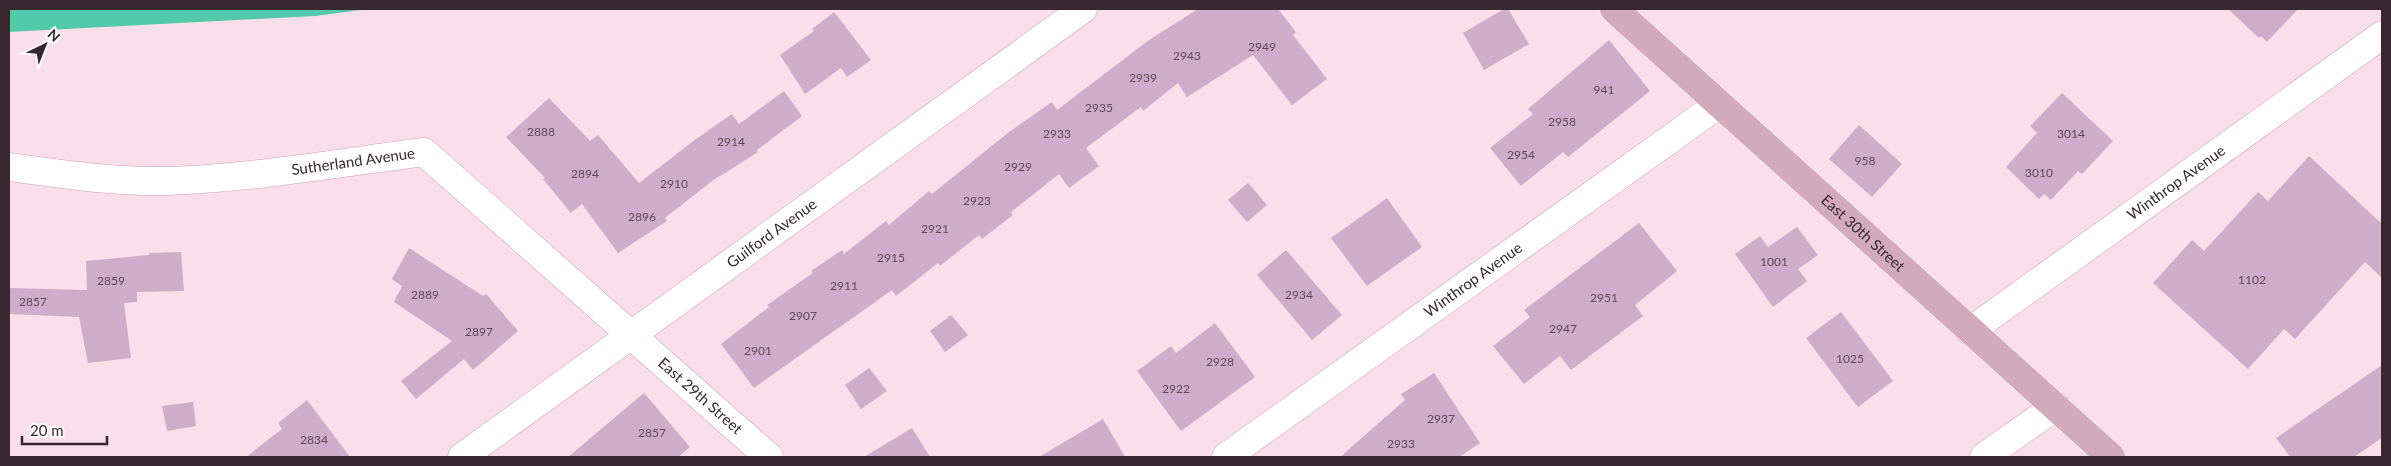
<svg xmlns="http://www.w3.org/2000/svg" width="2391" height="466" viewBox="0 0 2391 466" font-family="Lato,sans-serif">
  <rect width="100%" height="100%" fill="#fadee9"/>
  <path fill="#50caa8" d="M9,9h359l-53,7 -306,16z"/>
  <path fill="#cfacc9" d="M1198,9h80l18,23 -3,3 34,44 -35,26 -39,-50 -66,42 -9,-14 -35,28 -2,-4 -55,41 13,18 -30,22 -10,-14 -48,38 2,3 -31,24 -3,-4 -39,31 -2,-3 -42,33 -4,-6 -138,98 -33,-44 48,-37 -2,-2 46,-32 -2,-2 31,-21 2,4 42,-33 3,4 40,-34 3,3 77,-62 43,-30 5,8 92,-70z
    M1504,9h4l21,35 -45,26 -21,-37z
    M2228,9h70l-31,33 -6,-6 -2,2z
    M834,12l37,48 -24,17 -6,-9 -36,26 -25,-39 34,-24 -2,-2z
    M1609,40l41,51 -82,66 -5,-5 -42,34 -31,-38 43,-34 -5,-5z
    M784,91l18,25 -45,34 1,2 -46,29 -47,37 2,3 -49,32 -36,-49 -11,9 -28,-34 2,-1 -39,-41 43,-39 41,43 8,-6 41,48 57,-44 36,-25 7,10z
    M2062,93l51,48 -31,33 -4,-3 -27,29 -7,-6 -5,5 -33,-32 31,-34 -7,-7z
    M1859,125l43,39 -30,33 -43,-38z
    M2309,156l73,68v54l-17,-16 -70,77 -11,-10 -36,40 -95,-86 39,-43 12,11 54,-59 10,9z
    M1248,183l19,22 -20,17 -19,-22z
    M1387,198l35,49 -55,39 -36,-48z
    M1639,223l38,48 -42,34 8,11 -72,54 -11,-14 -36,28 -31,-38 37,-29 -6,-7z
    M1797,227l21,28 -20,14 9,12 -34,26 -38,-53 25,-18 8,11z
    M409,248l74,48 3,-2 32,37 -45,39 -9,-11 -48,40 -15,-18 51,-40 -58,-39 8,-16 -10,-7z
    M1286,250l56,65 -30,25 -55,-65z
    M181,252l3,39 -47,1v10l-13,1 7,55 -43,5 -9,-46 -69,-3v-26l77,2 -1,-29 63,-6v-2z
    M1841,312l52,69 -35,26 -52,-69z
    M951,315l17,20 -23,17 -15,-21z
    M1215,323l40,54 -74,54 -44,-60 34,-25 5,7z
    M2382,365v73l-28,19h-64l-14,-19z
    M869,368l18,23 -26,18 -16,-24z
    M1434,373l46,70 -21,14h-119l65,-57 -4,-6z
    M644,393l46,54 -12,10h-110z
    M307,400l43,57h-104l36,-28 -4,-6z
    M193,402l3,24 -29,5 -5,-25z
    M1103,419l22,38h-86z
    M912,428l18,29h-66z"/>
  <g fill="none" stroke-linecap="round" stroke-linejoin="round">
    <defs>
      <g id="minor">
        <path id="s1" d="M9,167c52,7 105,15 158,14 86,-3 172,-18 257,-29l345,305"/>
        <path id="s2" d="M1970,331l412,-296"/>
        <path id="s3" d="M462,457l621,-448"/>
        <path id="s4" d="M1226,457l493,-353"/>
        <path d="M1984,457l72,-51"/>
      </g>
      <g id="major">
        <path id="s5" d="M1614,9l497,448"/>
      </g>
    </defs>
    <use href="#minor" stroke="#ca9fb1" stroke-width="29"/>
    <use href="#major" stroke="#fff" stroke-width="29"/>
    <use href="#minor" stroke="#fff" stroke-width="28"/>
    <use href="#major" stroke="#d3a9bc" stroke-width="28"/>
  </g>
  <g text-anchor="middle" stroke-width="5" stroke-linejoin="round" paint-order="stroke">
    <g font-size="12" fill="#5e4855">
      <text x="1262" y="51">2949</text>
      <text x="1187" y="60">2943</text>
      <text x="1143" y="82">2939</text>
      <text x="1604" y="94">941</text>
      <text x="1099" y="112">2935</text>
      <text x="1562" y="126">2958</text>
      <text x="541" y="136">2888</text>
      <text x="1057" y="138">2933</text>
      <text x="2071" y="138">3014</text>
      <text x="731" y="146">2914</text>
      <text x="1521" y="159">2954</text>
      <text x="1865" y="165">958</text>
      <text x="1018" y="171">2929</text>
      <text x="2039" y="177">3010</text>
      <text x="585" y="178">2894</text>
      <text x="674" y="188">2910</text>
      <text x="977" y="205">2923</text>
      <text x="642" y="221">2896</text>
      <text x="935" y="233">2921</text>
      <text x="891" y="262">2915</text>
      <text x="1774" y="266">1001</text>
      <text x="2252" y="284">1102</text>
      <text x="111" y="285">2859</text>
      <text x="844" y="290">2911</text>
      <text x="425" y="299">2889</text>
      <text x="1299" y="299">2934</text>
      <text x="1604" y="302">2951</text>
      <text x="33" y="306">2857</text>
      <text x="803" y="320">2907</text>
      <text x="1563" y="333">2947</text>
      <text x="479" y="336">2897</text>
      <text x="758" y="355">2901</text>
      <text x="1850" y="363">1025</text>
      <text x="1220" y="366">2928</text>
      <text x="1176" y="393">2922</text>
      <text x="1441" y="423">2937</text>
      <text x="652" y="437">2857</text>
      <text x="314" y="444">2834</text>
      <text x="1401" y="448">2933</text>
    </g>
    <g font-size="15" fill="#38272e" stroke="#fff">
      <text dy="5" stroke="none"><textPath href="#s1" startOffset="346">Sutherland Avenue</textPath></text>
      <text dy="5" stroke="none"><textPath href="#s2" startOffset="254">Winthrop Avenue</textPath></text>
      <text dy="5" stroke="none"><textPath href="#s3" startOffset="382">Guilford Avenue</textPath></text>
      <text dy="5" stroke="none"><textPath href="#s5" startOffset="335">East 30th Street</textPath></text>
      <text dy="5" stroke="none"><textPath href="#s4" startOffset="304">Winthrop Avenue</textPath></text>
      <text dy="5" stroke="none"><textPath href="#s1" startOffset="786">East 29th Street</textPath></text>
    </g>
  </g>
  <rect width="2391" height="466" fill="none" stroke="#38272e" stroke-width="20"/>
  <g transform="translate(45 45) rotate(43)" stroke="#ffffff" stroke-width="4" paint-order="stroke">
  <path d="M0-4L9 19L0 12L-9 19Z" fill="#38272e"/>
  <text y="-8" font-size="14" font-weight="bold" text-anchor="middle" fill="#38272e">N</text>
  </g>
  <path d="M22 436v8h85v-8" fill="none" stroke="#38272e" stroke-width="2.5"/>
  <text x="30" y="436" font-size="15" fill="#38272e" stroke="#ffffff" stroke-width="4" paint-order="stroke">20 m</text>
</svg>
